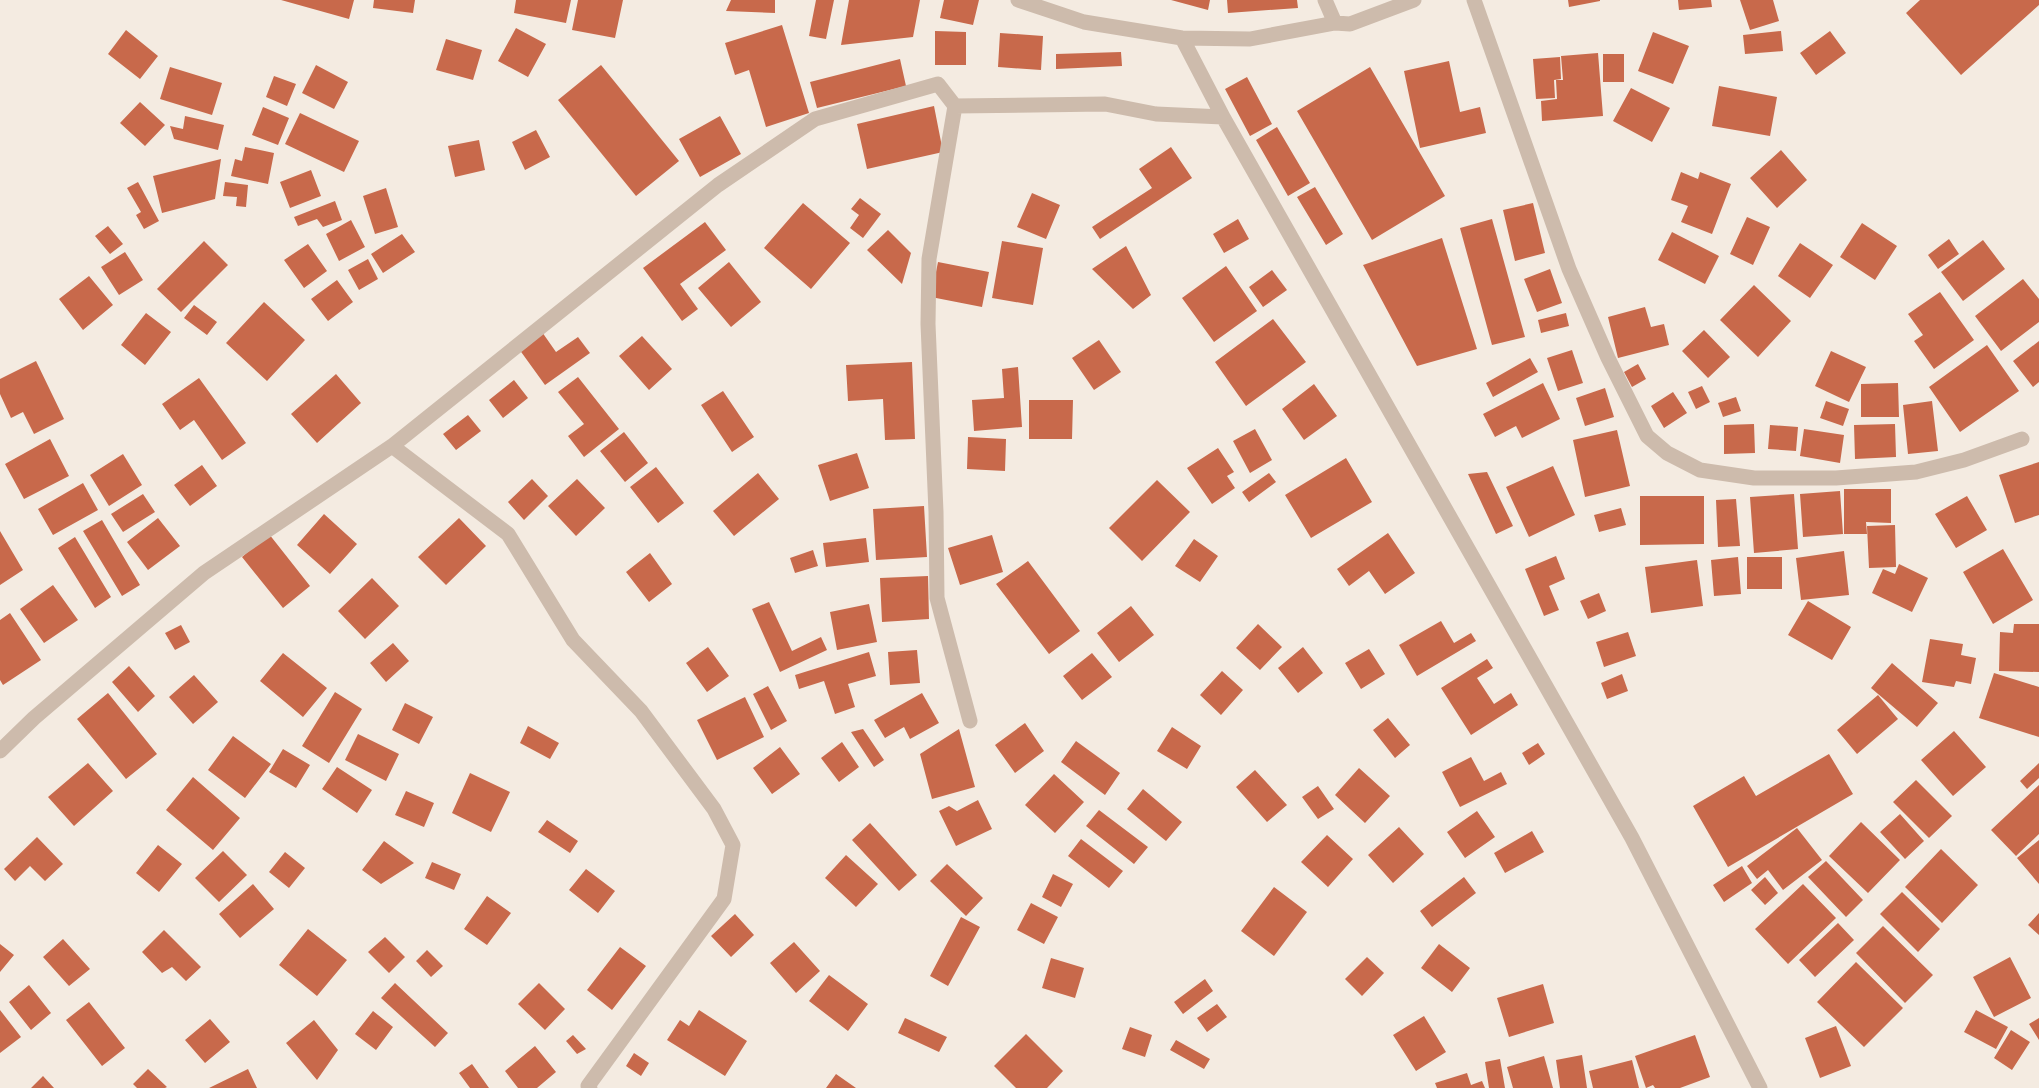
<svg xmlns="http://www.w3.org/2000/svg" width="2039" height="1088" viewBox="0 0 2039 1088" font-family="Poppins,sans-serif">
  <rect width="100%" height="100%" fill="#f4ebe1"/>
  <path fill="#c8694b" d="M281,0h73l-5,19z
    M374,0h41l-2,13 -40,-5z
    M516,0h55l-5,23 -52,-10z
    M578,0h45l-8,38 -43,-8z
    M731,0h44v13l-49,-2z
    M816,0h18l-8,39 -17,-3z
    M849,0h71l-7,37 -72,8z
    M944,0h35l-6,25 -33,-7z
    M1171,0h39l-2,10z
    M1227,0h70l1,8 -70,5z
    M1568,0h32v1l-31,6z
    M1678,0h33l1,7 -33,3z
    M1740,0h33l6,21 -29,9z
    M1920,0h119v5l-78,70 -55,-62z
    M782,25l27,88 -43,14 -17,-57 -14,5 -10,-32z
    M516,28l30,16 -18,33 -30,-16z
    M126,30l32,26 -18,23 -32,-25z
    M935,31l31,1v33h-31z
    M1781,31l2,20 -38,3 -2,-19z
    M1830,31l16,22 -30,22 -16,-22z
    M1653,32l36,14 -16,38 -35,-13z
    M1000,33l43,3 -2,34 -43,-3z
    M446,39l36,11 -9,30 -37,-10z
    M1121,52l1,14 -66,3v-15z
    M1598,53l5,63 -61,5 -1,-20 16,-2 -1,-19h7l-2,-24z
    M1603,54h21v28h-21z
    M1560,57l1,22 -7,1 1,18 -19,1 -3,-40z
    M900,59l6,27 -89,22 -7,-26z
    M1449,61l11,51 20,-5 6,26 -66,15 -16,-77z
    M316,65l32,17 -14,27 -32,-16z
    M601,65l78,96 -43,35 -78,-96z
    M170,67l52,16 -10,32 -52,-16z
    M1370,67l75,129 -73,44 -75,-129z
    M274,76l22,8 -9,22 -21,-9z
    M1247,77l25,47 -22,12 -25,-47z
    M1719,86l58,11 -7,39 -58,-10z
    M1631,88l39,20 -18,34 -39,-21z
    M140,102l25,23 -20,21 -25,-23z
    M934,106l9,46 -76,17 -10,-45z
    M263,107l26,11 -11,27 -26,-10z
    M300,113l59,28 -15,31 -59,-28z
    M185,116l39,9 -6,25 -44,-11 -4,-13 13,3z
    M720,116l21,38 -41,23 -21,-38z
    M1277,127l33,56 -22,13 -32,-56z
    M536,130l14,27 -25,13 -13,-28z
    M479,140l6,30 -30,7 -7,-31z
    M245,147l29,6 -6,31 -37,-8 4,-17 7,2z
    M1171,147l21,31 -92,61 -8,-12 60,-39 -13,-19z
    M1781,150l26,30 -30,28 -27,-30z
    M221,159l-6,40 -53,14 -9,-37z
    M311,170l10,26 -31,12 -10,-26z
    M1681,172l17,7 2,-7 31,12 -19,50 -31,-12 7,-16 -17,-6z
    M138,182l21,39 -15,8 -8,-14 5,-3 -14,-24z
    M225,182l23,3 -2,22 -10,-1 1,-9 -14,-1z
    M1315,187l28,47 -17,11 -29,-48z
    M386,188l12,39 -23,7 -12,-38z
    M1032,193l28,12 -14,34 -29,-12z
    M860,198l21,16 -18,24 -13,-10 9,-13 -8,-6z
    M335,201l7,19 -19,7 -6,-8 -19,7 -4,-9z
    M803,203l47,40 -39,46 -47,-41z
    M1533,203l12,50 -30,8 -12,-51z
    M1747,217l23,10 -17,38 -23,-11z
    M1238,219l11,20 -25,14 -11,-19z
    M1492,219l33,118 -33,8 -32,-117z
    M351,220l14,27 -26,14 -13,-27z
    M705,222l21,28 -46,34 18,25 -16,12 -39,-53z
    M1862,223l35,23 -22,34 -35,-23z
    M108,226l15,18 -13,10 -15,-18z
    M888,230l23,23 -9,31 -35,-34z
    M1672,232l47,24 -14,28 -47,-24z
    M402,234l13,18 -32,21 -12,-19z
    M1442,238l35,111 -60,17 -54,-101z
    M1949,239l10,15 -21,15 -10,-14z
    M1983,240l22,29 -42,32 -22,-29z
    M204,241l24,24 -47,47 -24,-23z
    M1002,241l41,7 -10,57 -41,-7z
    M1800,243l33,22 -23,33 -32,-22z
    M308,244l19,27 -23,17 -20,-28z
    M1126,246l25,49 -18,14 -41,-40z
    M125,252l18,28 -24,15 -18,-28z
    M368,259l10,20 -19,11 -11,-20z
    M729,262l32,40 -30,25 -33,-39z
    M938,262l51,10 -7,35 -51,-10z
    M1226,266l31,45 -43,31 -32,-44z
    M1550,269l12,34 -25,9 -13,-33z
    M1272,270l15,20 -24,17 -14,-20z
    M89,276l24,29 -30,25 -24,-31z
    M2023,279l16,20v23l-38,29 -26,-35z
    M337,280l16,22 -25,19 -17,-22z
    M1754,285l37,36 -33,36 -38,-37z
    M1940,292l34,48 -40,29 -20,-28 9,-6 -15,-21z
    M264,302l41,38 -38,41 -41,-38z
    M194,305l23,17 -10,13 -23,-17z
    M1645,307l6,20 13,-3 5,21 -51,13 -10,-41z
    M146,313l25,19 -26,33 -24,-20z
    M1566,313l3,13 -28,7 -3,-13z
    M1273,319l33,43 -60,44 -31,-44z
    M1704,330l26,27 -22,21 -26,-27z
    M542,332l14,20 22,-15 12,16 -45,32 -26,-36z
    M642,336l30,33 -23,21 -30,-34z
    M1099,340l22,32 -27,18 -22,-32z
    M2039,341v41l-6,5 -20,-26z
    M1987,345l32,46 -59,41 -31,-45z
    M1572,350l11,33 -25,8 -11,-33z
    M1831,351l35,16 -17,35 -34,-16z
    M1530,358l8,14 -45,25 -7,-14z
    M36,361l28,58 -30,15 -11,-22 -12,6 -11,-24v-15z
    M912,362l3,77 -30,1 -2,-41 -35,2 -2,-36z
    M1638,364l8,15 -14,8 -8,-15z
    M1018,367l4,60 -48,4 -2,-31 32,-2 -2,-29z
    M336,374l25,29 -44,40 -26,-29z
    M578,377l41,52 -35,28 -16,-21 16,-12 -26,-32z
    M199,378l47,65 -24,17 -28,-40 -14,10 -18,-26z
    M514,380l14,18 -25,20 -14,-18z
    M1543,383l17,36 -38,19 -6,-12 -21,11 -12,-23z
    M1898,383l1,34h-38v-33z
    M1314,384l23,32 -33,24 -22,-31z
    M1702,386l8,16 -14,7 -8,-17z
    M1605,388l9,29 -29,9 -9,-28z
    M723,391l31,46 -22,15 -31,-47z
    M1673,392l14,21 -23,15 -13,-22z
    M1736,397l5,14 -18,6 -5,-14z
    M1029,400h44l-1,39h-43z
    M1826,401l23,8 -6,17 -23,-8z
    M1932,401l6,50 -30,3 -5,-49z
    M468,415l13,16 -25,19 -13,-16z
    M1754,424l1,29 -31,1v-29z
    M1895,424l1,33 -41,2 -1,-34z
    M1770,425l28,2 -2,24 -28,-2z
    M1255,429l17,31 -22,13 -17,-32z
    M1804,429l40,6 -4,28 -40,-7z
    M1617,430l13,56 -45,11 -12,-57z
    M624,432l24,31 -23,19 -25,-31z
    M968,437l38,2 -1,32 -38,-2z
    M50,439l19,37 -45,23 -19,-35z
    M1218,448l16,24 -7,4 8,12 -23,16 -25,-36z
    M857,453l12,35 -39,13 -12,-36z
    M123,454l19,31 -33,21 -19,-31z
    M1346,458l26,44 -61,36 -26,-43z
    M2039,462v53l-24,8 -16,-48z
    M202,465l15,21 -27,20 -16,-21z
    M1553,466l22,49 -46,22 -23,-50z
    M656,467l28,36 -26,20 -28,-36z
    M1487,472l26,54 -17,8 -28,-60z
    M758,473l21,26 -45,37 -21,-25z
    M1269,473l7,9 -27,20 -7,-10z
    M532,479l16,17 -24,24 -16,-18z
    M577,479l28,29 -29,28 -28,-30z
    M1157,480l33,32 -48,49 -33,-33z
    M83,483l15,27 -45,25 -15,-26z
    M1844,489h47v34l-25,-1 1,12h-23z
    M1840,491l3,43 -40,3 -3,-43z
    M143,494l12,18 -32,20 -12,-18z
    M1794,494l4,55 -44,4 -4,-56z
    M1640,496h64v48l-64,1z
    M1967,496l20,34 -31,18 -21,-34z
    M1736,499l4,47 -22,1 -2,-47z
    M924,506l3,51 -51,3 -3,-51z
    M1621,508l5,17 -27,7 -5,-17z
    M324,514l33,30 -27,30 -33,-29z
    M158,518l22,28 -32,24 -21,-28z
    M459,518l27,28 -40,39 -28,-28z
    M102,520l38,65 -18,11 -39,-65z
    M1895,525l1,42 -27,1 -2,-42z
    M0,531l23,39 -23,15z
    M1388,533l27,40 -30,21 -16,-23 -20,15 -12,-17z
    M269,534l41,52 -27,22 -41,-51z
    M992,535l11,37 -43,13 -12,-37z
    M75,537l36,60 -16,11 -37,-60z
    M866,538l3,24 -43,5 -3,-24z
    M1194,539l24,17 -18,26 -25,-16z
    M2003,549l30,51 -40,24 -30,-52z
    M813,550l5,16 -23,7 -5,-15z
    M1844,551l5,44 -48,5 -5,-42z
    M650,553l22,31 -23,18 -23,-30z
    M1556,556l9,23 -16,7 10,24 -15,6 -19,-47z
    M1738,557l3,37 -27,2 -3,-36z
    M1747,557h35v32h-35z
    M1697,560l6,46 -52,7 -6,-46z
    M1028,561l52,70 -31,23 -53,-70z
    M1899,564l29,14 -16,34 -40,-19 11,-24 12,5z
    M928,576l1,43 -47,3 -2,-44z
    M372,578l27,28 -34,33 -27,-28z
    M53,585l25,35 -34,23 -24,-34z
    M1599,593l7,18 -18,8 -8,-18z
    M1808,601l43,26 -19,33 -44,-25z
    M769,602l23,49 29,-14 6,13 -47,22 -28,-63z
    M869,604l8,38 -40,8 -7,-38z
    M1131,606l23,29 -35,27 -22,-29z
    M10,613l31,47 -38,25 -3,-5v-60z
    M1441,621l13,22 17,-10 5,8 -59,35 -18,-31z
    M1258,624l24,23 -22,23 -24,-22z
    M2014,624h25v48l-40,-1 1,-39 13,1z
    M181,625l9,17 -15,8 -10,-17z
    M1628,632l8,24 -32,11 -8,-25z
    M1930,639l33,5 -2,11 15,3 -5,26 -15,-3 -2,6 -32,-5z
    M393,643l16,18 -23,21 -16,-19z
    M708,647l21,29 -22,16 -21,-29z
    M1303,647l20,26 -25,20 -20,-25z
    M1369,649l16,25 -24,15 -16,-26z
    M917,650l3,33 -30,2 -2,-33z
    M869,652l7,24 -28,8 7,23 -20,7 -11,-33 -25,8 -4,-14z
    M283,653l44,35 -24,29 -43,-36z
    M1092,653l20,24 -30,23 -19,-24z
    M1487,659l6,9 -16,10 17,26 17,-11 7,12 -47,30 -30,-47z
    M1892,663l46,40 -21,24 -46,-39z
    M129,666l26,30 -17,16 -26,-30z
    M1222,671l21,19 -22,25 -21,-20z
    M1994,673l45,14v50l-60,-19z
    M1622,674l6,17 -21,8 -6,-16z
    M194,675l24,27 -25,22 -24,-27z
    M768,686l19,35 -16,9 -18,-36z
    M335,692l27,17 -33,54 -27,-17z
    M108,693l49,61 -31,25 -49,-60z
    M922,693l17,30 -29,16 -6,-12 -19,11 -11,-18z
    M1878,695l20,24 -41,35 -20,-24z
    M745,697l19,40 -47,23 -20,-40z
    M405,703l28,14 -14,27 -27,-14z
    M1388,718l22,27 -15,13 -22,-28z
    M1025,723l19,28 -29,22 -20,-28z
    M528,726l31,17 -9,16 -30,-16z
    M1172,727l29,19 -14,23 -30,-18z
    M863,729l21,31 -10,7 -23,-35z
    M959,729l16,58 -43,12 -12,-45z
    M1954,731l32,36 -33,29 -32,-36z
    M358,734l41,20 -13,27 -41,-21z
    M233,736l38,28 -26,34 -37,-28z
    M1076,741l44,32 -15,22 -44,-33z
    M842,742l17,25 -20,15 -18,-24z
    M1538,743l7,11 -16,11 -7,-12z
    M780,747l20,27 -28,20 -19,-26z
    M283,749l27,16 -14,23 -27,-16z
    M1829,754l24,40 -125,73 -35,-61 51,-30 12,20z
    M1471,757l13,24 17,-9 6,12 -47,23 -18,-35z
    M88,763l25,28 -39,35 -26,-29z
    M2039,763v15l-12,11 -7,-8z
    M337,767l35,23 -15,23 -35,-24z
    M1359,768l31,28 -25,27 -30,-28z
    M1255,770l32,35 -20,17 -31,-35z
    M470,773l40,19 -19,40 -39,-19z
    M1054,774l30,28 -29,31 -30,-28z
    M193,777l47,41 -27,32 -47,-40z
    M1916,780l36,36 -23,22 -36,-36z
    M2039,785v49l-23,22 -25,-26z
    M1318,786l16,23 -16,10 -16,-22z
    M1143,789l39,33 -16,19 -39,-32z
    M406,791l28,12 -10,24 -29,-12z
    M978,800l14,29 -36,17 -17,-35 10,-5 8,5z
    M1099,810l49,37 -14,17 -48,-38z
    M1477,811l18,26 -30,21 -18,-26z
    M1900,814l24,27 -19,18 -25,-27z
    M547,820l31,21 -8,12 -32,-21z
    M1861,822l39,38 -32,33 -39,-37z
    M870,823l47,52 -18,16 -47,-51z
    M1399,827l25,27 -31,29 -25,-28z
    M1797,828l25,32 -39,30 -15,-20 -11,9 -10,-13z
    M1532,831l12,21 -39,21 -11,-20z
    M1327,835l26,24 -25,28 -27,-25z
    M37,837l26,27 -18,17 -15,-15 -15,15 -11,-12z
    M1081,839l42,32 -14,17 -41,-32z
    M2039,840v44l-22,-26z
    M384,841l30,22 -33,21 -19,-14z
    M158,845l24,19 -23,28 -23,-19z
    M1941,849l37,36 -36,38 -37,-36z
    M223,851l24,24 -28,27 -24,-24z
    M285,852l20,16 -16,20 -20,-16z
    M846,855l32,29 -22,23 -31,-29z
    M1826,861l37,39 -17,17 -38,-40z
    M432,862l29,12 -7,16 -29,-12z
    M947,864l36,34 -17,18 -36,-35z
    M1742,866l10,17 -28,19 -11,-17z
    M586,869l29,22 -17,22 -29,-23z
    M1053,874l20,10 -12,23 -19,-10z
    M1464,877l12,16 -44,34 -12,-16z
    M1765,877l13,16 -13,12 -14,-15z
    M253,884l21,25 -34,29 -21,-24z
    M1803,884l33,34 -48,46 -33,-35z
    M1274,887l33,25 -33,44 -33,-25z
    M1902,892l38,37 -22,23 -38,-38z
    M487,896l24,17 -24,32 -23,-16z
    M1031,903l27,14 -14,27 -27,-14z
    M2039,913v22l-11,-10z
    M735,914l19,21 -23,22 -20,-21z
    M961,917l19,10 -32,59 -18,-10z
    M1838,923l16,17 -39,37 -16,-17z
    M1883,926l50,49 -28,28 -49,-50z
    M308,929l39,31 -30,36 -38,-31z
    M164,930l37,37 -15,14 -14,-14 -10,6 -20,-21z
    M385,937l20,20 -16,16 -21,-21z
    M63,939l27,30 -21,17 -26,-29z
    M794,942l26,29 -24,22 -26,-30z
    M0,944l14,11 -14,17z
    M1439,944l31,24 -18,24 -31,-24z
    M620,947l26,19 -34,44 -25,-20z
    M427,950l16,16 -12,11 -15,-16z
    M1367,957l17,16 -22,23 -17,-17z
    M2010,957l21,41 -37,19 -21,-40z
    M1051,958l33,10 -9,30 -33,-10z
    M1856,962l47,46 -39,39 -47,-45z
    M829,975l39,29 -20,27 -39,-30z
    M1205,979l8,12 -30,23 -9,-12z
    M395,983l53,50 -13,14 -54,-49z
    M539,983l26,26 -20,21 -27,-26z
    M1543,984l11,39 -45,14 -12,-39z
    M29,985l22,28 -20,17 -22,-28z
    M89,1002l36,46 -23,18 -36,-46z
    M1217,1004l10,13 -20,15 -10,-14z
    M0,1010l21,27 -21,16z
    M699,1010l48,31 -22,35 -58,-36 13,-20 9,6z
    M1976,1010l32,17 -12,22 -32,-17z
    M373,1011l20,16 -17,23 -21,-16z
    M1424,1016l22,36 -30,19 -23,-36z
    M905,1018l42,19 -8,15 -41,-19z
    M2039,1018v22l-10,-16z
    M210,1019l20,23 -25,21 -20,-23z
    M314,1020l24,30 -21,30 -31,-37z
    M1836,1026l15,40 -31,12 -15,-40z
    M1130,1027l22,8 -7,22 -23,-8z
    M2011,1030l19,12 -18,28 -18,-12z
    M1026,1034l37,37 -16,17h-31l-22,-22z
    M573,1035l13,14 -9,5 -11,-13z
    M1695,1035l15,42 -30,11h-25l-2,-3 -7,3 -11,-32z
    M1176,1040l34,19 -6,10 -34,-19z
    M535,1046l21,26 -19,16h-19l-13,-17z
    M634,1053l15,10 -8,13 -15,-10z
    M1582,1055l5,33h-27l-4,-28z
    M1544,1056l9,32h-40l-6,-21z
    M1500,1059l5,29h-16l-4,-26z
    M1632,1060l7,28h-46l-4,-17z
    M472,1064l17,24h-19l-11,-15z
    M148,1069l19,18 -2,1h-28l-4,-4z
    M248,1069l9,19h-48z
    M1467,1073l4,12 11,-4 3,7h-48l-2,-5z
    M836,1074l20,14h-30z
    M43,1076l11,12h-23z"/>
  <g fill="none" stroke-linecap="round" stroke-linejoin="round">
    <path stroke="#cdbbac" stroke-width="15" d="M1018,0l66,22 98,16 68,1 85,-16 15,1 64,-24
      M1325,0l10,23
      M1474,0l95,269 39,89 39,78 20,17 33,17 54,8h82l80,-6 48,-12 58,-21
      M1182,38l41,79 409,721 128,250
      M955,106l-26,153 -1,65 8,188 1,86 33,123
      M392,446l116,88 65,106 68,71 73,98 19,36 -9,54 -136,187 2,2
      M0,751l34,-33 170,-145 188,-127 326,-261 97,-66 123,-35 17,22 150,-2 51,10 67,3"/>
  </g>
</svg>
